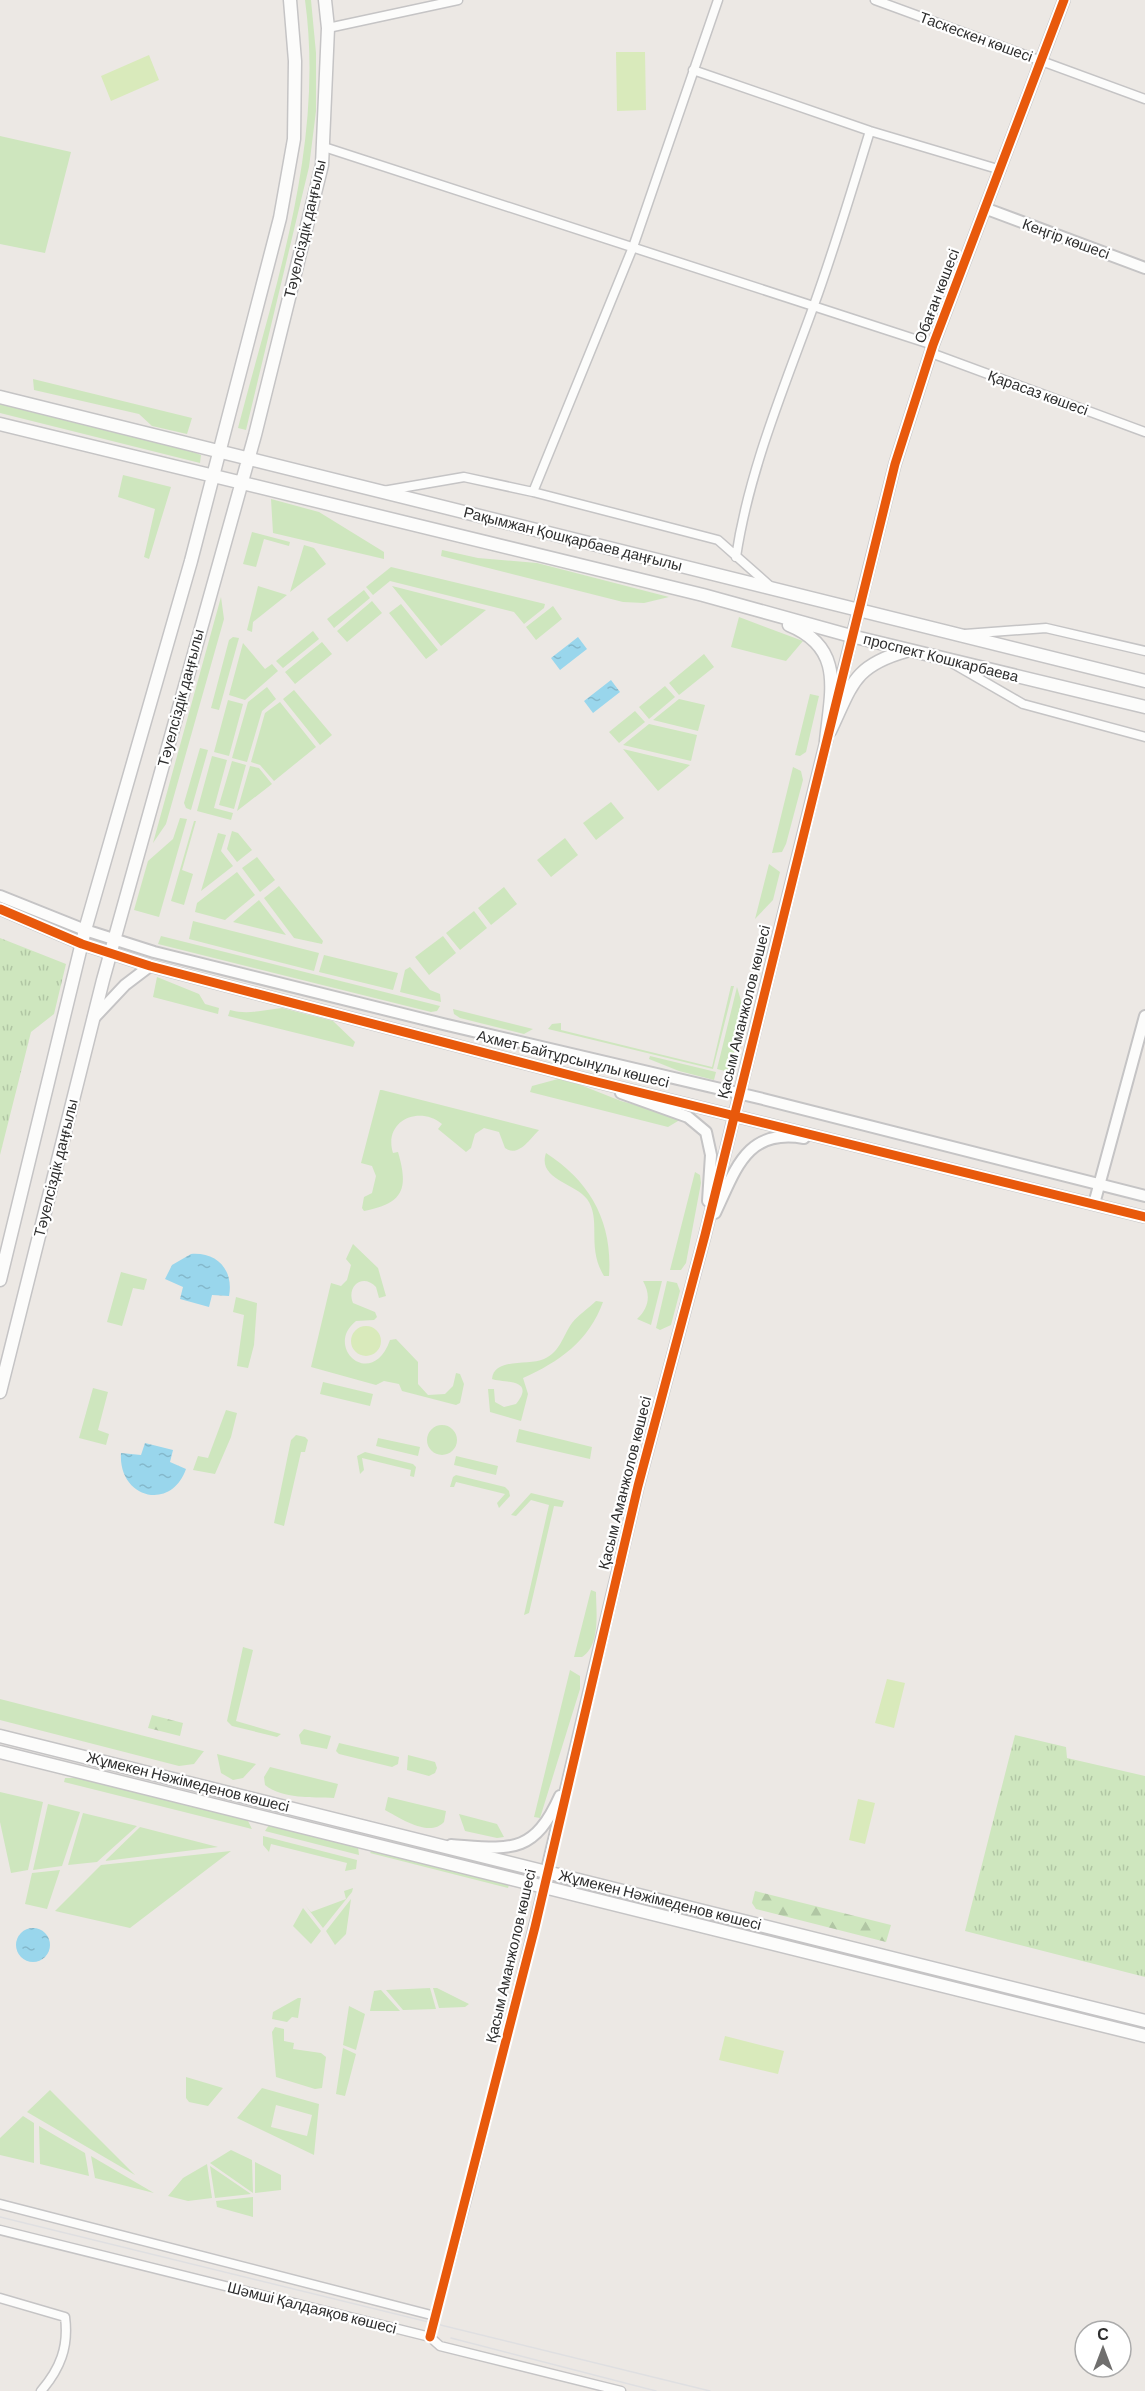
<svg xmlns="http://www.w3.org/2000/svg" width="1145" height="2391" viewBox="0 0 1145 2391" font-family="Barlow,sans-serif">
  <defs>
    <pattern id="forest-firs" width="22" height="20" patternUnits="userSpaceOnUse" patternTransform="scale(1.5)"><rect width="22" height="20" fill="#cee6be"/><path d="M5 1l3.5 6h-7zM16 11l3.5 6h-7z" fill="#b1c6a4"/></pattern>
    <pattern id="park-tufts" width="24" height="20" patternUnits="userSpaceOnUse" patternTransform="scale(1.5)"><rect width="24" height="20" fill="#cee6be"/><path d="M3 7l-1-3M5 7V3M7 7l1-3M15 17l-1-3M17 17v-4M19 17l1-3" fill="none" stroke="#b1c6a4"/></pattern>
    <pattern id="water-ripples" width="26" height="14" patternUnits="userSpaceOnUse" patternTransform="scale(1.5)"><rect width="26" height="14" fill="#99d6ec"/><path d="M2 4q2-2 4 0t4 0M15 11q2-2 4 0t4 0" fill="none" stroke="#84b8cb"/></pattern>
  </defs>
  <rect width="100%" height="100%" fill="#ece8e4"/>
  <path fill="#cee6be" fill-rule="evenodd" d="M305,0h6l5,53v58l-7,56 -63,263 -8,-2c36,-139 87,-282 67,-428z
    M0,136l71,16 -26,101 -45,-9z
    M33,379l159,39 -5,16 -35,-8 -13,-12 -105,-24z
    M0,403l182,45 19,7 -1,8 -200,-50z
    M123,475l48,12 -22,72 -5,-2 11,-48 -37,-12z
    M271,499l48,13 65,40v7l-111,-26z
    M252,532l38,10 -1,4 -25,-7 -8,28 -13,-3z
    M304,545l10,3 12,16 -36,28z
    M442,550l36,8 59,5 132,34 -25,6 -21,-1 -182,-46z
    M391,567l154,37 -1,4 -20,16 -10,-12 -124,-31 -17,14 -7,-8z
    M258,586l29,9 -34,27 -1,10 -5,-2z
    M392,586l94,24 -45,36z
    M364,590l6,8 -36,30 -7,-9z
    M221,597l3,22 -58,205 -13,19z
    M372,601l10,12 -35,29 -10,-11z
    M401,604l37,46 -12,9 -37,-46z
    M553,606l9,13 -26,21 -10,-13z
    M739,617l64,24 -17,20 -55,-14z
    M313,631l6,8 -36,29 -7,-7z
    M233,637l6,1 -20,72 -8,-2 18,-68z
    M322,642l10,12 -37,30 -10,-12z
    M243,643l22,26 7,-5 6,7 -33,29 -16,-5z
    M704,654l10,13 -35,28 -10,-12z
    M665,686l10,11 -26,22 -10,-12z
    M267,687l9,12 -14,12 -15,51 -15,-4 16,-56z
    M294,690l38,45 -12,10 -37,-46z
    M810,694l9,2 -13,56 -6,4 -5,-1z
    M679,699l26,6 -7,26 -45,-11z
    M228,700l15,4 -14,52 -15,-4z
    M280,702l36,45 -42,34 -14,-16 -9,-3 14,-49z
    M635,711l10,11 -26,21 -10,-11z
    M649,724l48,11 -6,26 -68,-16z
    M200,748l8,2 -17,60 -5,-2 -2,-5z
    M623,749l67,16 -32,26z
    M212,756l15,4 -13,48 19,5 -2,7 -34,-9z
    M232,761l14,4 -12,44 -15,-4z
    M250,766l9,2 13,16 -35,27z
    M793,767l8,4 2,9 -17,64 -4,8 -10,1z
    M611,802l13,16 -28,22 -13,-17z
    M180,818l7,1 -28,98 -25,-7 14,-49 25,-22z
    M194,821h2l-14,49 11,4 -9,31 -13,-4z
    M232,831l6,2 14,17 -15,12 -10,-13z
    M218,833l8,2 -5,16 12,15 -32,25z
    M565,838l13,17 -27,22 -14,-17z
    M257,857l18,23 -15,12 -18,-24z
    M769,864l11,8 -7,28 -18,19z
    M237,872l18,23 -30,25 -30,-8 2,-9z
    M279,886l44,55 -1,3 -28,-6 -30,-40z
    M504,887l13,17 -26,21 -13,-17z
    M259,900l27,35 -53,-13z
    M474,911l13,17 -27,22 -14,-17z
    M193,921l126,32 -5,18 -125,-32z
    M161,936l279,70 -3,5 -6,1 -273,-68z
    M443,936l13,17 -27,22 -14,-18z
    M324,955l74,18 -5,17 -74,-18z
    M410,967l20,23 10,4 1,8 -41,-10 5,-22z
    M157,977l42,17 6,10 14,4 -1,6 -65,-17z
    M731,986h3l-21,83 -165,-40 4,-5 9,-1v7l151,37z
    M737,987l7,24 -15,61 -12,-3z
    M282,1008l51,13 22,21 -2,5 -125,-31 2,-6c18,5 32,0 52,-2z
    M453,1009l80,20 -9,5 -64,-16 -6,-4z
    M650,1056l66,16 -2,8 -35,-9 -30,-12z
    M558,1079l20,5 43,17 62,17 -15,9 -138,-35 2,-6z
    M380,1090h2l157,40c-9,9 -21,28 -34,18l-6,-16 -15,-4 -9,6 -4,14 -5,4 -28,-23 4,-5c-23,-19 -59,-3 -49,29l5,-1c11,38 5,51 -34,59l-2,-3 2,-11 8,-4 4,-17 -4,-10 -11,-3z
    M546,1153c45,29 67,70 63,123h-5c-18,-29 -2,-56 -17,-77 -12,-16 -50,-20 -41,-46z
    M695,1172l5,3 1,8 -15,80 -5,7h-11z
    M353,1244l25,24 8,28 -7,2 -3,-11c-13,-14 -30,-1 -23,16l22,9 2,5 -3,3 -18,1c-33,26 16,70 34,19l6,-1 22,23v22l10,11 17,-1 8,-8 3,-13 4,1 4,10 -4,19 -4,2 -54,-14 -3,-7 -15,-3 -8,4 -65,-18 20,-84 10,3 6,-6 4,-15 -5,-6z
    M121,1272l26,7 -3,11 -11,-2 -11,38 -15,-4z
    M643,1281h19l-11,44 -14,-6c12,-11 14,-24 6,-38z
    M667,1281l10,2 3,8 -9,34 -11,5 -4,-2z
    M236,1297l21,6 -3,42 -6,23 -11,-2 7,-51 -11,-3z
    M596,1301l7,1c-14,39 -44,60 -80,76l5,16 -7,27 -31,-9 -2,-23h6l1,13 9,5 12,-3c21,-26 -14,-21 -24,-25 2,-22 37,-13 52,-20 17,-8 18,-22 28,-36 7,-9 16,-14 24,-22z
    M323,1382l50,12 -3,12 -50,-12z
    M93,1388l15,4 -10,38 11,4 -3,11 -27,-7z
    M226,1410l11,3 -6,24 -16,37 -22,-4 5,-14 10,2z
    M427 1440a15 15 0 1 1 30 0a15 15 0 1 1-30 0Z
    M519,1429l73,18 -2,12 -74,-17z
    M296,1435l9,2 3,3 -3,12h-4l-17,74 -10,-3 17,-83z
    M378,1438l42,9 -2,9 -42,-10z
    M365,1452l48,12 3,3 -2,10 -4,-1 1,-6 -49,-12 2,12 -4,4 -3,-18z
    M456,1456l42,10 -2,9 -42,-10z
    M456,1475l49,12 4,4 1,5 -11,12 -2,-5 8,-9 -49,-12 -2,5h-4l3,-10z
    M531,1493l33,8 -2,6 -8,-1 -25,107 -5,2 25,-110 -18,-5 -15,16 -5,-1z
    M591,1590l5,2c0,19 5,53 -14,65h-8z
    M243,1647l10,3 -17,71 45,13 -4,3 -45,-11 -5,-5z
    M570,1670l10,6v13l-40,129 -6,-1z
    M0,1699l203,52h1l-10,13 -15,2 -179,-46z
    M304,1729l27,7 -4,13 -26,-5 -2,-9z
    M339,1743l60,14 -1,7 -6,3 -53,-13 -3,-3z
    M217,1754l39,10 -13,14 -10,2 -12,-7z
    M408,1755l27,7 2,6 -2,5 -6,3 -22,-6z
    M270,1767l68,17 -4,14c-21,-1 -52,1 -69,-13l-1,-8z
    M65,1778h25l157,41 5,10 -188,-47z
    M0,1792l43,10 -15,68 -17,3 -11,-51z
    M388,1797l58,14 -2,11c-15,16 -44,-4 -59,-12z
    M48,1804l32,8 -18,54 -29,4z
    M83,1813l54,13 -40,36 -29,3z
    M459,1814l38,10 7,13 -7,1 -32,-7z
    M269,1825l89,22 1,8 -94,-24z
    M140,1827l78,20 -113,14z
    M263,1836l94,24 -1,9 -11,2 2,-8 -76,-19 -2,8 -6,-7z
    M373,1849l137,33 -2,6 -138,-35z
    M231,1851l-101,77 -75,-17 46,-46z
    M60,1870l-13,39 -22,-5 7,-31z
    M353,1888l-1,4 -29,36 -18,-23 6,7 35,-13 -2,-8z
    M351,1899l-5,35 -11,11 -9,-14z
    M303,1908l18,23 -10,13 -18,-18z
    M430,1988l6,21 -33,1 -17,-20z
    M433,1988h4l32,16 -4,3 -26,1z
    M381,1990l19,21h-30l4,-20z
    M298,1998h3l-3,20 -6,-1 -5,5 -15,-3 1,-7z
    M349,2006l16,8 -9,36 -13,-5z
    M275,2027l9,2v12l10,2 -1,6 28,4 5,4 -4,31 -7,1 -39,-12 -4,-45z
    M343,2048l13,6 -11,42 -9,-2z
    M186,2077l37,11 -15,18 -19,-4 -3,-4z
    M262,2088l57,16 -5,51 -77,-37zM276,2105l36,10 -5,21 -36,-9z
    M50,2090l85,85 -108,-63z
    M23,2116l11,7v40l-34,-8v-17z
    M39,2126l46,27 4,23 -49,-12z
    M231,2150l21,10 1,33 -43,-30z
    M91,2156l63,37 -59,-15z
    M255,2162l26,13v15l-26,3z
    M207,2164l5,34 -24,3 -20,-5 15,-18z
    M210,2166l41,28 -36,4z
    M253,2197v20l-36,-10 -1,-6z"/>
  <path fill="url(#forest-firs)" d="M152,1715l31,8 -3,13 -32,-8z
    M755,1891l136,34 -5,17 -130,-33 -4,-6z"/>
  <path fill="url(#park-tufts)" d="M0,938l66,26 -12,50 -23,18 -31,123z
    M1015,1735l51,12 1,11 78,18v201l-180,-46z"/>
  <path fill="#d9eabb" d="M616,52h29l1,58 -29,1z
    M149,55l10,25 -48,21 -10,-25z
    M351 1341a15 15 0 1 1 30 0a15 15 0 1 1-30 0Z
    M887,1679l18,4 -11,45 -19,-5z
    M858,1799l17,4 -10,41 -16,-4z
    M725,2036l59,15 -6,23 -59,-14z"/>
  <path fill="url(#water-ripples)" d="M578,637l9,12 -27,21 -9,-12z
    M611,680l9,12 -27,21 -9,-12z
    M191,1254c26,-2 43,16 38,42l-17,-1 -3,12 -29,-8 3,-12 -18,-8 7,-14z
    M145,1443l28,7 -3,12 16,7c-15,43 -68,29 -65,-16l20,2z
    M16 1945a17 17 0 1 1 34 0a17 17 0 1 1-34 0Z"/>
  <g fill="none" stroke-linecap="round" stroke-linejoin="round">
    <defs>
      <path id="minor" d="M875,0l270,99
        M328,28l130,-28
        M693,70l177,61 131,39
        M324,147l609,198
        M931,353l214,79
        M383,491l81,-14 69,15 185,48 52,46
        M533,492l100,-245 85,-247
        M736,557c13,-87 48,-169 78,-252 21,-58 38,-116 56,-174
        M965,634l81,-6 99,23
        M952,663l71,41 122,33
        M0,2204l435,112
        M0,2230l430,107 10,9 181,45
        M0,2298l65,19c4,30 -5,52 -24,74
        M430,2337l39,-146 74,-305"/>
      <path id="tertiary" d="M987,209l158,59
        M834,709l61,-245 38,-119 131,-345
        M0,896l85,34 69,22 289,72 320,75 382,97
        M0,909l82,35 68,22 435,113 560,138
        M93,1019l32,-34 25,-19
        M621,1093l67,24 18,15 5,23 -3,46
        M1094,1204l51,-188
        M715,1213c21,-44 31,-85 89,-75
        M451,1845c58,4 82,11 109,-49
        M543,1886l95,-400 67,-251 123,-502"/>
      <path id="secondary" d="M0,397l1145,284
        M0,424l703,171 148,41 294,71
        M789,625c56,23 42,66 37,116
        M830,731c22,-46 23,-65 76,-80
        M0,1280l85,-350 106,-369 89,-343 14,-79 1,-78 -5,-61
        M0,1392l103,-412 152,-545 67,-270 6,-137 -3,-28
        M0,1736l1145,285
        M0,1752l1145,284"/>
    </defs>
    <use href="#minor" stroke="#c5c4c5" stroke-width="11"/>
    <use href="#tertiary" stroke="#c5c4c5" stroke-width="14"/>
    <use href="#secondary" stroke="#c5c4c5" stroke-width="15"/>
    <use href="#minor" stroke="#fcfcfb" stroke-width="8"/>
    <use href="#tertiary" stroke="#fcfcfb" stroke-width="10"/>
    <use href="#secondary" stroke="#fcfcfb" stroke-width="12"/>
    <path stroke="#dfdfe1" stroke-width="1.5" d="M0,2217l710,174
      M451,2338l205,53"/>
    <defs>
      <path id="cycleway" d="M0,909l82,35 68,22 435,113 560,138
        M430,2337l105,-410 103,-441 67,-251 190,-771 38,-119 131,-345"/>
    </defs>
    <use href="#cycleway" stroke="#fff" stroke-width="13"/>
    <use href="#cycleway" stroke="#e8590c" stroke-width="9"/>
  </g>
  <g text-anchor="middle" stroke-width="4.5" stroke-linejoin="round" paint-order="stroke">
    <g font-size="15" fill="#2e2e2e" stroke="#fff">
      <text transform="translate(976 37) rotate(20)" y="5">Таскескен көшесі</text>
      <text transform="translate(305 229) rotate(-77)" y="5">Тәуелсіздік даңғылы</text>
      <text transform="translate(1066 239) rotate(20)" y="5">Кеңгір көшесі</text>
      <text transform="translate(937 296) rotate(-69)" y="5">Обаған көшесі</text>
      <text transform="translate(1038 393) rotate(20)" y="5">Қарасаз көшесі</text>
      <text transform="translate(573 539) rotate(14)" y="5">Рақымжан Қошқарбаев даңғылы</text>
      <text transform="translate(941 658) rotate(14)" y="5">проспект Кошкарбаева</text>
      <text transform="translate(181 698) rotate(-75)" y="5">Тәуелсіздік даңғылы</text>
      <text transform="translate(744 1012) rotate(-76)" y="5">Қасым Аманжолов көшесі</text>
      <text transform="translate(573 1059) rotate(14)" y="5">Ахмет Байтұрсынұлы көшесі</text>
      <text transform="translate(56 1168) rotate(-76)" y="5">Тәуелсіздік даңғылы</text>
      <text transform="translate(625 1483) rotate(-76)" y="5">Қасым Аманжолов көшесі</text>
      <text transform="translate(188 1782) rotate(14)" y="5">Жұмекен Нәжімеденов көшесі</text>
      <text transform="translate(660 1900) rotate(14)" y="5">Жұмекен Нәжімеденов көшесі</text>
      <text transform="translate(511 1956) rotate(-77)" y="5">Қасым Аманжолов көшесі</text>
      <text transform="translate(312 2308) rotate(14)" y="5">Шәмші Қалдаяқов көшесі</text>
    </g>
  </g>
  <g transform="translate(1103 2349)"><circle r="28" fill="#ffffff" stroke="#ababab" stroke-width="1.5"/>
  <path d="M0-4.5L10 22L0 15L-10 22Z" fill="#706f6e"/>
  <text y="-9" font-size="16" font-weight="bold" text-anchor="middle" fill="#2e2e2e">С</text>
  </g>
</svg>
